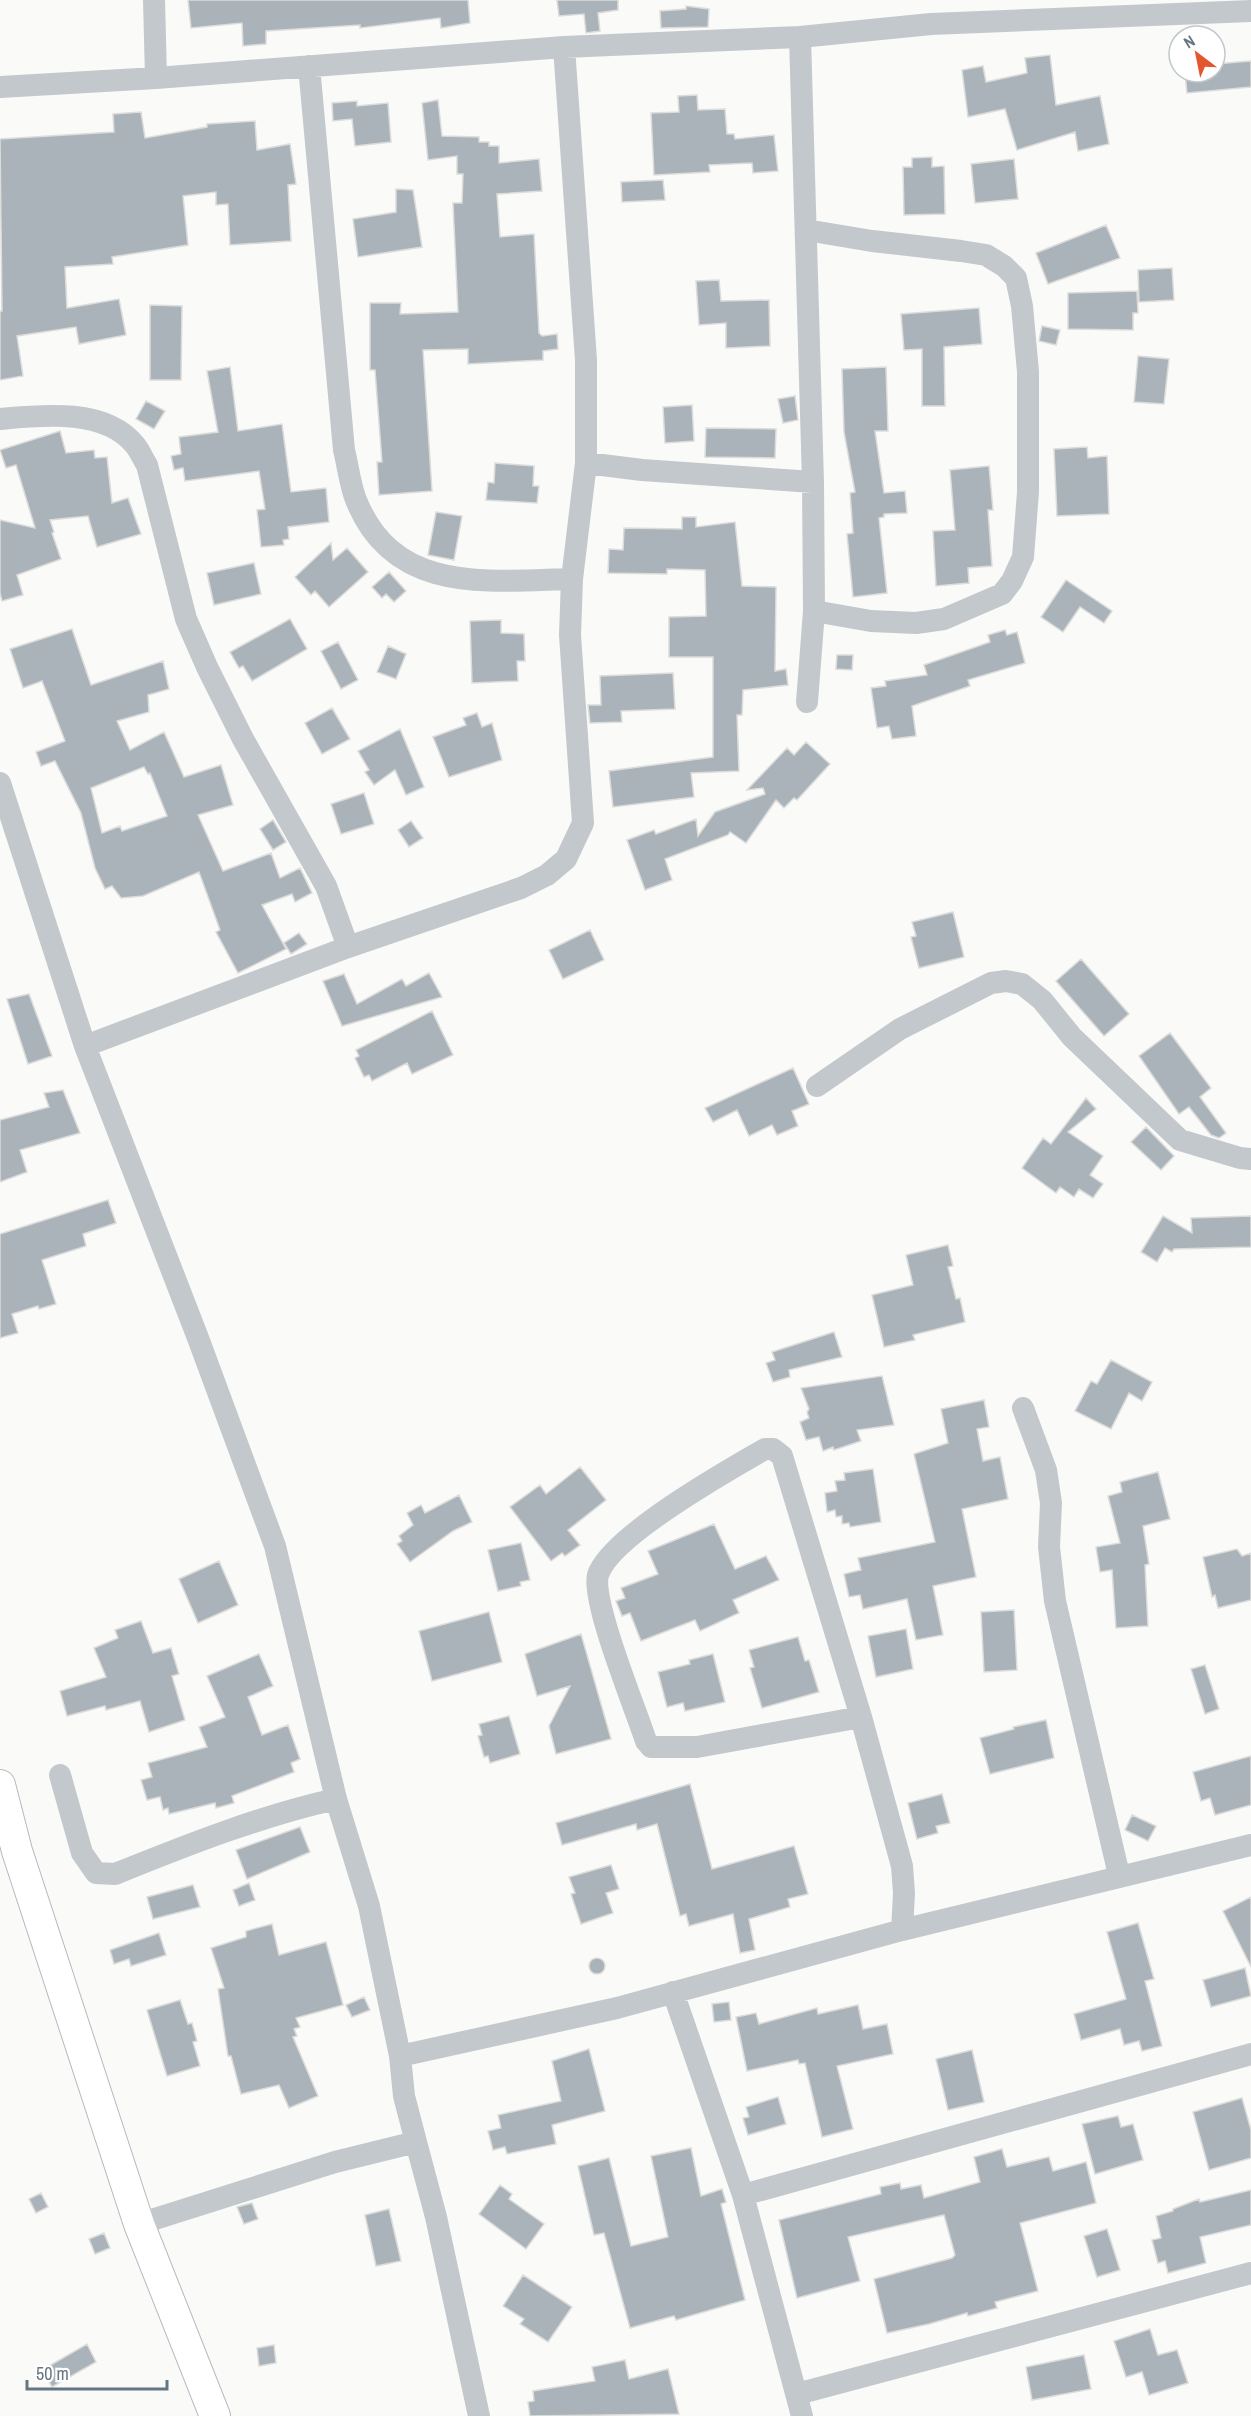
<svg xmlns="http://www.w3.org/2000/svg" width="1251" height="2416" viewBox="0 0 1251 2416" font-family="'Archivo Narrow',sans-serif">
  <rect width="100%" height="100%" fill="#fafaf8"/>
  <path fill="#aab3b9" stroke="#dcdcda" stroke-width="1.5" fill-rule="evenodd" d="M188,0h280l2,23 -29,5 -1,-10 -80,10v-3l-94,6v13l-23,2 -1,-23 -51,5z
    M557,0h61v10l-20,3 2,18 -14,2 -2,-19 -25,2z
    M686,6l23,3 -1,18 -47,1 -1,-17 26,-2z
    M1050,55l6,50 44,-9 9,48 -31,7 -3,-19 -58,18 -12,-41 -37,8 -6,-47 21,-4 3,16 41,-9 -2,-15z
    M1251,61v26l-64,6 -2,-21h30v-8z
    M697,95l1,15 27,-1 2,25h7l1,5 39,-4 4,36 -25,2 -1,-10 -43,2 1,7 -56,3 -3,-62 28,-1 -1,-16z
    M438,100l4,36 37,1v5h10v4h10v17l40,-4 3,32 -45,3 3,43 34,-3 5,99 3,3 15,-2 1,15 -15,2v9l-75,4v-15l-45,1 9,141 -53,4 -2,-33h5l-7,-92h-5v-67h31l-1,11 58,-2 -5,-109h9l1,-29h-6v-18l-29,4 -6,-57z
    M357,101v5l31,-3 3,39 -36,4 -3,-27 -19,2 -1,-18z
    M141,112l4,26 62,-11v-3l48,-3 2,29 33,-6 6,40 -8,1 3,56 -61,4 -2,-41 -12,1v-13l-33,4 5,49 -76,12 1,7 -48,3 2,41 52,-9 7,36 -47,9 -3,-17 -59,9 6,40 -23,4v-69h2l-2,-172 114,-7 -1,-18z
    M932,157v10l12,-1 1,48 -41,1 -1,-48h9v-9z
    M1014,159l4,40 -43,4 -4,-39z
    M663,180l2,20 -43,2 -1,-20z
    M396,189l17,1 9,57 -64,10 -5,-38 43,-7z
    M1106,225l14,33 -72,26 -12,-31z
    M1172,268l2,32 -35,2 -1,-32z
    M719,280l2,21 48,-1 1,46 -44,2v-25l-27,2 -3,-44z
    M1137,291l1,22h-5v17l-65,-1v-36z
    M150,305l32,1 -1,74h-31z
    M979,308l3,36 -38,3 1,59h-23v-57l-18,1 -3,-36z
    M1042,326l18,4 -4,15 -17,-4z
    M1138,356l31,3 -5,45 -30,-2z
    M230,367l8,64 44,-7 9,68 35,-4 3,34 -41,5 1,12 -6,1 1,5 -23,2 -4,-37 8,-1 -6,-38 -74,10 -2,-13 -9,2 -3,-14 10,-2 -2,-17 39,-5 -11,-61z
    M886,367l2,64h-13l9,62 21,-2 2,22 -23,1v3l-5,1 8,75 -34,4 -6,-63 6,-1 -3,-40 5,-1 -11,-60 -2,-63z
    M795,396l3,24 -15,3 -5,-24z
    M146,401l19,10 -11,18 -18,-10z
    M692,405l2,36 -29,2 -2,-36z
    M706,428l70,1 -1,29 -70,-1z
    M60,431l6,22 28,-3 1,8 12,-1 5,46 16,-5 13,36 -44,13 -9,-31 -38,4 4,12 -2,1 9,26 -44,16 6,20 -21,6 -2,-8v-73l35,8 -19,-63 -10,3 -6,-18z
    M1087,447l1,11 19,-2 2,58 -52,2 -3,-67z
    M495,463l39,3 -1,20h6l-2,17 -51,-3 2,-18 6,1z
    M989,466l4,44h-5l4,56 -24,2 1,15 -33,3 -3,-55 22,-1 -5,-60z
    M436,512l26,4 -8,44 -26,-5z
    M682,517h14v10l39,-5 7,64 34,1 -1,84 11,-2 2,16 -45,5 -1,25h-5l2,56 -48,2 3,24 -81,10 -4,-36 104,-14v-100h-44v-40l37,-1 -1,-46 -38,-1v5l-59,-1 1,-24 14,1 1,-22 58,1z
    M331,543l2,17 14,-12 21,24 -39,35 -14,-16 -4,4 -16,-18z
    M254,563l7,31 -47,11 -7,-32z
    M389,572l17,19 -12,11 -8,-8 -4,4 -10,-11z
    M1066,580l46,31 -8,12 -24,-16 -17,25 -22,-15z
    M290,619l17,30 -55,32 -9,-15 -4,2 -9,-16z
    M501,620v13l23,1 1,27h-8l1,20 -46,2 -2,-62z
    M72,629l19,56 72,-24 6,28 -21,6 1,17 -32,9 13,29 34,-18 20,45 37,-12 12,40 -35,10 25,56 48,-18 9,25 20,-10 12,25 -17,9 -3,-8 -30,11 24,44 -48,24 -22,-41 4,-2 -21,-58 -56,24 -22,2 -9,-12 -7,3 -10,-21 -14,-55 -26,-52 -14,5 -5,-14 29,-11 -23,-60 -19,7 -13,-39zM144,767l4,7 2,-1 17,43 -45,15 -2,-5 -18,7 -11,-45z
    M1005,630l2,5 10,-3 8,31 -57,17 2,6 -58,20 4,30 -24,3 -3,-13 -12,2 -6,-40 15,-2 -1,-5 42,-6 -3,-10 66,-23 -2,-7z
    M338,642l20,38 -17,9 -20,-38z
    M388,646l18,8 -10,25 -19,-7z
    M837,655h16l-1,15 -16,-1z
    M673,673l2,36 -54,2 1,11 -32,1 -2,-18h13l-1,-29z
    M332,708l18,31 -28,15 -17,-31z
    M477,713l5,14 10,-4 10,37 -53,17 -16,-40 33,-12 -3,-7z
    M400,729l24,58 -18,8 -11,-25 -21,15 -9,-13 4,-2 -11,-19z
    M806,742l24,22 -33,36 -3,-2 -10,10 -8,-8 -30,43 -16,-11 -2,3 -63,24 7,21 -27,10 -18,-50 27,-10 2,4 40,-15 2,17 17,-24 50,-18 -2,-6 -16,2 40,-42 7,7z
    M364,793l10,31 -33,10 -10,-30z
    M273,820l13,22 -13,8 -13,-21z
    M411,821l12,17 -14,9 -11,-17z
    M953,912l11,45 -45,11 -8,-31 5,-1 -4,-14z
    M590,930l14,30 -41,19 -14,-29z
    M299,933l8,11 -16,10 -7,-11z
    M1081,959l48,55 -25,22 -48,-55z
    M429,973l13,24 -100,29 -19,-45 21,-7 13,30 45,-25 4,7z
    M29,994l23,62 -24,8 -21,-65z
    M432,1011l21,44 -41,19 -5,-11 -35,18 -3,-6 -5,2 -9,-19 4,-2 -3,-6z
    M1170,1033l41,55 -11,9 26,36 -7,5 -8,-3 -22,-28 -10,7 -40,-58z
    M793,1068l16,36 -17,7 6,15 -21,9 -5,-10 -23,11 -12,-26 -24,12 -8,-14z
    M63,1090l17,43 -60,17 7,22 -27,10v-62l49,-13 -5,-14z
    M1086,1098l10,11 -28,23 35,24 -13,19 13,9 -10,14 -14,-9 -5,8 -14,-10 -4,6 -34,-25 21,-30 8,6z
    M1146,1127l28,29 -13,14 -30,-28z
    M108,1200l8,23 -33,11 3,12 -44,14 14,44 -17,5 -1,-3 -26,8 6,19 -18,5v-104z
    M1163,1216l29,17 -1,-15 60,-2v31l-77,2 -2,3 -7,-4 -8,14 -16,-10z
    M948,1245l5,21 -5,1 8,32 4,-1 5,24 -52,13 2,5 -31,7 -12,-52 41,-10 -7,-30z
    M834,1332l8,25 -53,13 1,7 -17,5 -7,-19 9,-3 -3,-8z
    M1111,1360l41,22 -10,19 -13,-8 -18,36 -36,-18 16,-30 6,3z
    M882,1376l12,49 -37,5 4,11 -27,9 -1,-3 -10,4 -4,-14 -13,3 -6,-18 9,-4 -2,-6 2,-3 -8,-21z
    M984,1400l5,27 -12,2 6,32 17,-4 8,42 -46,10 14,68 -43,9 10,49 -27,5 -9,-41 -44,10 -3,-14 -11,2 -5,-23 17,-4 -3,-12 77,-16 -21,-88 34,-11 -7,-34z
    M580,1467l26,33 -38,30 12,15 -15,11 -3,-3 -11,8 -41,-54 30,-22 6,9z
    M873,1469l8,53 -31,5 -1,-4 -7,1v-8l-6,1 -1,-7 -8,2 -2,-19 12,-2 -2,-10 10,-1 -1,-7z
    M1158,1472l12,47 -27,7 6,38 -4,1 3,61 -32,2 -4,-58 -12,2 -4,-25 24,-4 -12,-47 14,-4 -2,-10z
    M459,1495l13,27 -19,9 -43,31 -13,-18 5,-3 -3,-5 14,-11 -6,-12 14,-8 4,8z
    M714,1524l21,45 31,-13 13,24 -46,20 6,13 -39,18 -5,-11 -54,21 -11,-28 -8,3 -6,-15 9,-3 -4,-10 37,-14 -10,-23z
    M521,1543l9,37 -10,2 1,4 -23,5 -10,-41z
    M1237,1549l5,7 9,-3v47l-33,8 -3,-13 -3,2 -9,-40z
    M219,1561l19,44 -40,18 -19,-44z
    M1014,1610l3,60 -33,2 -3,-60z
    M489,1612l13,50 -70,19 -13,-50z
    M141,1621l12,32 18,-5 8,26 -7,2 13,44 -36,12 -9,-31 -34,9 -1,-4 -38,10 -7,-25 46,-14 -12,-29 24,-10 -3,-8z
    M906,1629l7,40 -37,8 -8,-41z
    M581,1634l30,105 -55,15 -7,-28 21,-40 -33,10 -12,-42z
    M798,1637l7,24 4,-1 10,32 -57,16 -12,-40 4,-1 -5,-17z
    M259,1654l14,32 -25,11 14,38 26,-10 12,34 -9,4 3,9 -62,24 2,7 -18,5 -1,-5 -46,11 -1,-6 -5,2 -3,-13 -13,3 -6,-20 11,-3 -4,-14 59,-16 -8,-20 26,-10 -18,-41z
    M713,1654l12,48 -40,9 -2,-8 -16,4 -9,-35 32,-8 -1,-4z
    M1205,1665l14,44 -14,5 -14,-45z
    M509,1716l11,38 -30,9 -2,-7 -4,1 -6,-21 4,-1 -3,-11z
    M1046,1720l8,38 -64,16 -10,-36 34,-9 -1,-2z
    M1251,1756v49l-36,10 -5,-17 -9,3 -8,-29z
    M690,1784l22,85 82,-23 14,48 -20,5 2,8 -41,12 6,31 -15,3 -7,-39 -44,12 -3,-12 -6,2 -23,-92 -20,6 -1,-6 -74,21 -6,-22z
    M942,1794l8,29 -14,3 2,7 -21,6 -9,-36z
    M1132,1815l24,11 -8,15 -23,-11z
    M300,1827l10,25 -63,27 -11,-29z
    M611,1865l8,24 -13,4 7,20 -32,11 -10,-30 4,-1 -6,-16z
    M249,1883l6,17 -16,6 -6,-16z
    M193,1885l7,22 -47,12 -6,-22z
    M1251,1897v70l-28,-56z
    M1138,1923l16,56 -9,2 17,65 -20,5 -3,-10 -15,4 -4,-16 -39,11 -7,-26 52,-15 -19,-67z
    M272,1924l7,31 47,-13 17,63 -47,13 4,9 -6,2 3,7 -4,1 25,59 -29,12 -10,-23 -38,9 -10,-38h-3l-10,-67 6,-1 -13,-40 35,-11v-6z
    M159,1933l7,22 -35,11 -2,-7 -15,5 -4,-14z
    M589 1966a8 8 0 1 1 16 0a8 8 0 1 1-16 0Z
    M1245,1968l6,28 -40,11 -8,-27z
    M364,1997l6,13 -18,7 -6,-12z
    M180,2000l8,24 4,-1 5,18 -4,1 7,24 -33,10 -20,-66z
    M729,2002l2,18 -17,2 -2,-18z
    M858,2005l5,24 24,-5 6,30 -56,12 16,63 -31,8 -17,-74 -6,1 -1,-4 -51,11 -11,-54 20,-4 3,11 58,-16 1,6z
    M589,2049l16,62 -53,14 4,19 -49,10 -2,-7 -12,3 -5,-19 13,-3 -3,-13 63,-14 -9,-40z
    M972,2050l12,52 -36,8 -12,-51z
    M778,2097l8,27 -38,11 -5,-17 6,-1 -3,-10z
    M1242,2098l9,32v28l-42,12 -16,-58z
    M1118,2116l3,11 12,-3 10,36 -48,14 -13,-50z
    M691,2148l10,48 21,-7 4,13 -5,2 24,96 -69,20 -2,-4 -44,12 -26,-95 -10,2 -16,-69 31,-8 22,88 37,-9 -17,-81z
    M1002,2149l5,18 42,-10 4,14 33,-9 10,41 -76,20 18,68 -43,11 2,6 -29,8 -1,-3 -38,11 -42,9 -13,-54 78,-21 3,-3 -11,-40 -96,22 12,44 -63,17 -18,-78 102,-26 -1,-7 20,-4 1,6 20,-4 3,13 56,-16 -6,-25z
    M500,2185l12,9 -3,5 35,25 -18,25 -47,-35z
    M1251,2190v35l-51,12 6,26 -38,10 -3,-12 -7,2 -6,-23 9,-2 -5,-22 17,-5v-2l26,-10 1,3z
    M41,2193l7,14 -12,6 -7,-14z
    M252,2203l6,16 -14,5 -7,-17z
    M389,2209l12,52 -25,5 -11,-51z
    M1107,2229l13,41 -23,7 -13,-41z
    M104,2233l6,15 -15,6 -6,-15z
    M523,2275l49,32 -24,35 -28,-18 4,-5 -21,-13z
    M1150,2329l8,26 19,-5 11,33 -39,12 -7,-23 -16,5 -12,-36z
    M87,2344l9,18 -44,25 -10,-17z
    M274,2345l2,18 -17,3 -2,-18z
    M1084,2355l7,34 -59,11 -6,-33z
    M625,2360l4,19 39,-10 11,45 -149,2 -2,-14 6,-1 -1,-10 62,-10 -3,-14z"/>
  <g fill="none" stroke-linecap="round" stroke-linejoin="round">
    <defs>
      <path id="major" d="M0,1785l17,66 122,373 76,192"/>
    </defs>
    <use href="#major" stroke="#b5babe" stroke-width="32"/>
    <path stroke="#c3c8cc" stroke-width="22" d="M154,0l2,78
      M800,37l13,445 1,129 -7,91
      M309,66l35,384c4,16 6,35 12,50 38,95 132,81 216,79
      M0,87l156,-9 408,-31 236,-10 131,-13 320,-13
      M806,230l66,11 89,10 25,4 18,11 12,12 6,28 6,66v120l-5,65 -11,24 -10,13 -58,25 -28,4 -45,-2 -57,-10
      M0,419c42,-4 105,-11 135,26 5,6 8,14 12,20l39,154 21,48 36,72 83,147 22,61
      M586,463l56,7 171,12
      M0,783l85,263 113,292 77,208 61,253 33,107 31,150 4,40 12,46
      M85,1046l263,-99 173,-59 26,-13 19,-16 17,-36 -13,-188 2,-56 14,-116v-103l-22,-313
      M817,1086l83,-57 91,-46 15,-2 16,3 20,16 30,37 108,103 60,18 11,1
      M1023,1408l23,62 5,33 -2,44 6,54 64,274
      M861,1717l-79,-261 -9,-7h-8c-37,21 -155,88 -167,126 -7,26 38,135 48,166l5,6h46l164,-30 41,149 2,27 -2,37
      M60,1775l22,78 14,20 19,1c72,-29 145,-58 221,-75
      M673,1992l70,203 59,221
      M400,2056l217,-48 285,-78 349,-85
      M743,2195l508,-141
      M139,2224l196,-62 81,-20 20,75 43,199
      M797,2394l454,-121"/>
    <use href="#major" stroke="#fff" stroke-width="30"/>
  </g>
  <g transform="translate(1197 54) rotate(328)"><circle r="28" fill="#ffffff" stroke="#c1c8cd" stroke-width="1.5"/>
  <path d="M0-4.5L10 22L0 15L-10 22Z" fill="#e4572e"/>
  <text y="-9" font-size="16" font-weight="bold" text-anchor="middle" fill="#657683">N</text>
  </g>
  <path d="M27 2380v9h140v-9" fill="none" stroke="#657683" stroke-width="3"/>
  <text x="36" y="2380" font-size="18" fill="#657683" stroke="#ffffff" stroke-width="4.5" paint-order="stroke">50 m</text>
</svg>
